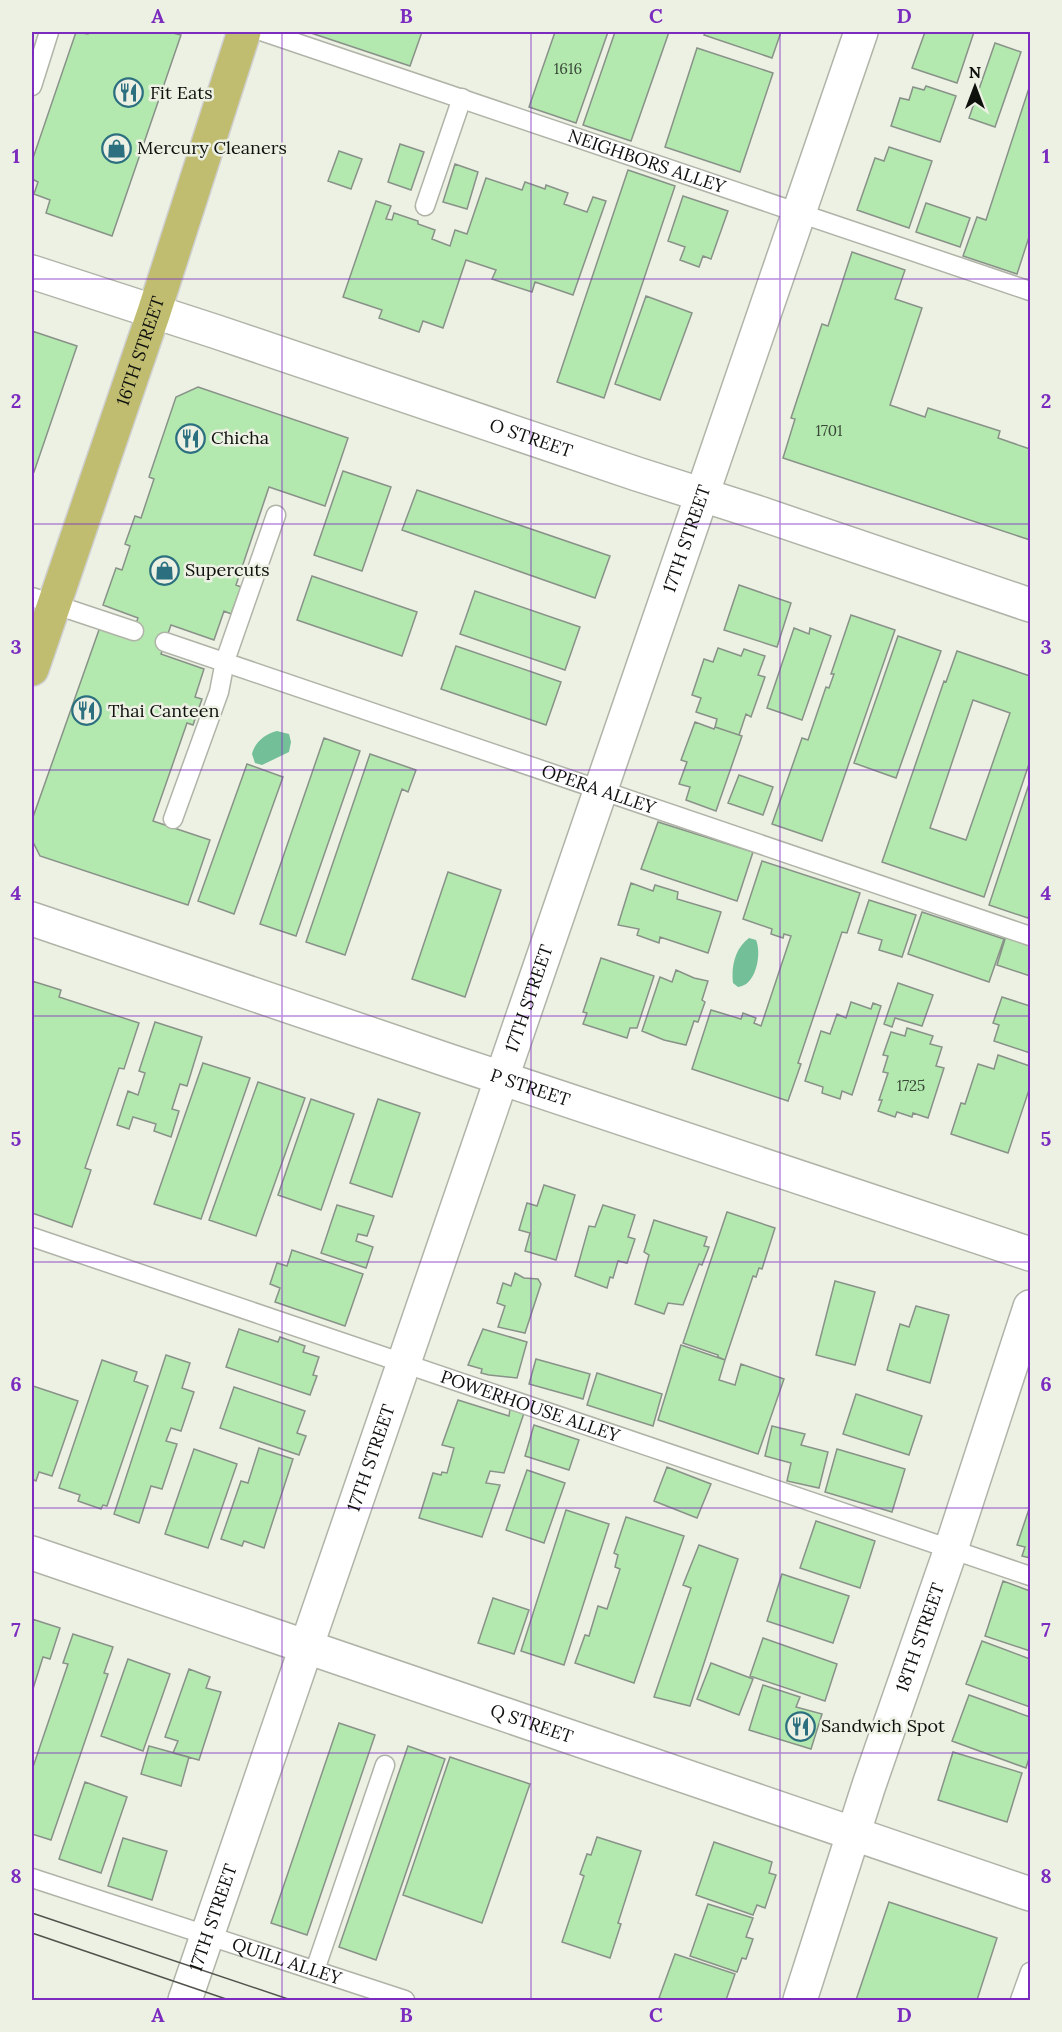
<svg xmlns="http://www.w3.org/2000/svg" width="1062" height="2032" viewBox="0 0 1062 2032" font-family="Lora,serif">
  <rect width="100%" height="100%" fill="#ecf1e4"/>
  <path fill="#73bf98" d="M277,731l12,3 2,8 -2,10 -27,13 -7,-2 -3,-9c3,-12 13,-20 25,-23z
    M749,938l7,2c6,14 0,46 -18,47l-5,-4c-2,-16 2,-35 16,-45z"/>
  <path fill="#b3e8af" stroke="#899288" stroke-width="1.5" fill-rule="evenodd" d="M76,32l12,2 1,-2h80l12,3 -69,201 -66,-23 4,-13 -16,-6 4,-12 -6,-3v-18z
    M308,32h114l-12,34z
    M555,32h53l-32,91 -47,-16z
    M615,32h54l-38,109 -48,-16z
    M705,32h76l-9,26 -68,-23z
    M925,32h49l-17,51 -45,-15z
    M995,43l26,9 -26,75 -26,-9z
    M697,48l76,25 -33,99 -75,-25z
    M1030,85v149l-13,40 -54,-18 14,-39 9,3z
    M926,86l30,10 -16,46 -49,-16 9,-28 9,2 4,-13 11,3z
    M400,144l24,8 -13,38 -23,-8z
    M889,147l43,14 -23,67 -52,-18 18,-52 9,3z
    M339,151l23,8 -11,30 -23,-8z
    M455,164l23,8 -11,37 -24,-7z
    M628,170l47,16 -71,212 -47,-16z
    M486,178l36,12 3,-8 20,7 1,-4 22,8 -4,11 23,8 6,-15 13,4 -33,94 -38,-13 -3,10 -40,-13 4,-9 -30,-10 -23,68 -20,-7 -4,11 -40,-14 3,-8 -39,-13 33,-96 15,5 -5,13 6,1 2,-7 24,8v3l17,6 -3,9 18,7 5,-16 12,4z
    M683,196l45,15 -17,48 -8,-3 -4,11 -19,-7 5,-13 -17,-6z
    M926,203l44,15 -10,29 -44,-15z
    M852,252l53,18 -10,29 27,9 -32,97 35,12 3,-9 72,23 -2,7 32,11v91l-247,-82 12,-39 -4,-1 31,-94 6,2z
    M646,296l46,17 -32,87 -45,-16z
    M32,331l45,15 -43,126 -2,-1z
    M198,387l150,51 -23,68 -56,-19 -33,98 5,2 -10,27 -7,-3 -10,29 -43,-15 -6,17 -4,12 43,15 -9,28 7,2 -9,26 -6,-2 -34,98 57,19 -22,65 -148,-49 -8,-16v-20l68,-193 31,11 7,-20 -35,-13 13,-37 6,2 8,-24 -5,-2 10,-28 6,2 13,-39 -5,-2 27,-80z
    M343,471l48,16 -29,84 -48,-16z
    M417,490l193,66 -15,42 -193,-68z
    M312,576l105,36 -15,44 -105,-36z
    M739,585l52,18 -14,44 -53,-17z
    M475,591l105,36 -15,43 -105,-36z
    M851,615l44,15 -73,211 -50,-17 30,-86 6,2 18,-53 3,1 5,-14h-3z
    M794,628l15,6 1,-6 21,8 -29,84 -35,-12z
    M898,636l43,15 -45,127 -42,-15z
    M456,646l105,36 -15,43 -105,-36z
    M718,648l23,8 3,-7 21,7 -7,19 7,2 -14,40 -5,-3 -7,21 -24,-8 2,-8 -21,-7 5,-14 -9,-3 12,-36 9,3z
    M957,651l73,25v85l-46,136 -102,-35 62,-181 2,1zM973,700l37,13 -44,127 -36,-12z
    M695,722l19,7 1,-2 27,9 -26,75 -30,-11 4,-13 -11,-3 8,-22 -6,-2z
    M324,738l36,13 -64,185 -36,-12z
    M370,754l46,16 -8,22 -6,-3 -57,166 -39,-13z
    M247,764l36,13 -49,137 -36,-13z
    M739,775l34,12 -10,28 -35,-12z
    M1030,781v132l-2,5 -39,-13z
    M658,822l95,30 -16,49 -96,-32z
    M762,861l98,32 -13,40 -5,-1 -44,131 3,1 -13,37 -96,-32 19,-59 30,9 2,-6 13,5 -2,5 7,3 30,-90 -7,-2 -1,4 -12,-4 1,-5 -29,-10z
    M448,872l53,18 -36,107 -53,-18z
    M631,883l22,8 2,-6 23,7 -1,7 44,13 -13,41 -48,-16 -1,6 -22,-8 2,-6 -21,-4z
    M869,900l47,15 -14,42 -23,-7 3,-10 -24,-7z
    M922,912l82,27 -15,43 -81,-28z
    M1006,936l24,8v32l-33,-11z
    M601,958l53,18 -17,52h-7l-3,10 -44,-14 4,-11 -4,-1z
    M676,970l18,8 14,3 -6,19 3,2 -7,20 -4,-1 -8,24 -22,-5 -22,-9 18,-54 12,5z
    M32,981l29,9 -2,7 80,26 -15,46 -5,-1 -34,100 6,2 -19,57 -40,-14z
    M898,983l35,12 -11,31 -27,-8 -3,9 -8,-3z
    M1002,997l28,9v47l-36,-12 5,-16 -6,-2z
    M851,1002l20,7 2,-6 8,3 -29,89 -10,-4 -2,8 -18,-6 1,-6 -18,-6 16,-50 9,3 7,-20 9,4z
    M155,1022l47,15 -15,49 -7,-2 -8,25 7,2 -8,26 -17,-6 2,-7 -23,-7 -4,12 -12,-4 11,-34 10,4 7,-22 -6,-2z
    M907,1028l26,8 -3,8 12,3 -6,19 8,2 -16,50 -15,-5 -1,4 -15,-5 -2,5 -17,-6 4,-11h-3l9,-27 -5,-1 5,-16 -5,-1 8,-23 14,4z
    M998,1055l32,11v21l-22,66 -57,-19 10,-31 4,1 13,-40 16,5z
    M203,1063l47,15 -49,141 -47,-15z
    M258,1082l47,16 -49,138 -47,-16z
    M311,1099l43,15 -33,96 -43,-15z
    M378,1099l42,14 -28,84 -42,-14z
    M544,1185l31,10 -19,65 -31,-9 5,-18 -11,-3 8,-27 10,3z
    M337,1205l37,11 -7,20 -9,-2 -2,7 17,6 -7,21 -45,-15z
    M603,1205l32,10 -7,22 7,2 -8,24 -9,-2 -5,17 -3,-1 -3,11 -32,-12 14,-50 6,1z
    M727,1212l48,16 -13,41 -3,-1 -3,9 -3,-1 -28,84 -7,-3v-2l-35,-12z
    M654,1220l53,17 -3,9 5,1 -7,18 -3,-1 -16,41 -15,-2 -4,11 -29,-10 14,-49 -5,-3z
    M292,1250l71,24 -18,52 -70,-24 5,-14 -10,-4 7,-21 10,3z
    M515,1273l9,5 14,1 3,5 -16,49 -27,-6 7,-21 -8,-3 6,-20 8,3z
    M835,1281l40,11 -20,73 -39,-10z
    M916,1306l33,9 -19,68 -43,-13 13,-46 9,3z
    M239,1329l39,13 2,-5 25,9 -2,6 16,5 -6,18 4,1 -7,19 -84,-28z
    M483,1329l44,13 -10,36 -28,-3 -8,-2 1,-4 -14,-4z
    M681,1345l44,15 -6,20 16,5 6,-21 43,15 -26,75 -100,-34z
    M166,1355l24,8 -8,25 12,4 -13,39 -10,-3 -5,13 11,3 -15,45 -11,-3 -12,37 -25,-9z
    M536,1359l54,15 -7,25 -54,-15z
    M102,1360l35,12 -3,9 14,5 -41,120 -4,-1 -2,4 -23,-8 2,-6 -21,-7z
    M597,1373l65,21 -9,32 -66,-21z
    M33,1386l45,15 -26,75 -13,-4 -3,9 -4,-2z
    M234,1387l71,24 -8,22 9,3 -7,19 -79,-27z
    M856,1394l66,22 -13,39 -66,-21z
    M458,1400l51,16 1,-7 14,4 -20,60 -14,-2 -4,12 14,2 -18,52 -63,-19 14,-45 8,2 1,-3 5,1 7,-25 -12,-3z
    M534,1425l45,15 -10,30 -44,-14z
    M772,1426l33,8 -4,11 27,7 -9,36 -32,-7 4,-18 -26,-7z
    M259,1448l34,11 -29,89 -20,-7 -2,5 -21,-7 20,-58 7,2z
    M194,1449l43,15 -29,84 -43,-14z
    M837,1449l68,20 -13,43 -67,-20z
    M667,1467l44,17 -14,34 -43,-17z
    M527,1470l38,13 -21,60 -38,-13z
    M1030,1506v52l-8,-2 3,-9 -8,-2z
    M566,1510l43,14 -45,141 -43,-14z
    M626,1517l58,19 -50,147 -59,-20 10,-28 4,1 9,-30 9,3 13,-40 -5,-2 3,-12 -4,-2z
    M816,1521l59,20 -15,47 -60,-20z
    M699,1545l39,14 -48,147 -36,-9 37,-109 -8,-3z
    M782,1574l67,22 -16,47 -66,-22z
    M1003,1581l27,10v60l-45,-15z
    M493,1598l36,12 -15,44 -36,-11z
    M32,1619l28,9 -10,31 -7,-2 -11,35z
    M73,1634l40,13 -9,26 4,1 -57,166 -19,-6v-67h1l35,-103 -5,-1z
    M763,1638l74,26 -12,37 -75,-25z
    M982,1641l48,18v48l-64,-23z
    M128,1659l42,15 -27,77 -42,-15z
    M711,1663l42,16 -14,36 -42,-16z
    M189,1669l21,8 -4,11 15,4 -22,68 -26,-7 5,-12 -13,-4z
    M763,1685l37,12 -4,10 26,7 -11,35 -62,-19z
    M969,1695l61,22v38l-4,13 -74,-27z
    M339,1723l36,12 -68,200 -36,-12z
    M149,1746l40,11 -8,29 -40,-12z
    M408,1746l37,13 -69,201 -37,-13z
    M953,1752l69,21 -15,49 -69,-22z
    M450,1757l80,27 -48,139 -79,-28z
    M85,1782l42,15 -26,76 -42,-14z
    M597,1837l44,14 -23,72 3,1 -11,34 -48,-16 22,-66 -4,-2 7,-20 4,1z
    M123,1838l44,13 -15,49 -44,-14z
    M714,1842l58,20 -3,11 7,2 -11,33 -8,-3 -4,10 -57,-20z
    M889,1902l108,36 -20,62h-121z
    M708,1904l45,14 -7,19 7,2 -7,20 -4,-1 -5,14 -47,-16z
    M675,1954l60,20 -9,26h-60l-7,-2z"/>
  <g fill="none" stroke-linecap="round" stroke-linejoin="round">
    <defs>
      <g id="service">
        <path id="s1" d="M264,32l766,259"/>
        <path d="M32,86l17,-54"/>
        <path d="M425,206l37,-108"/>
        <path d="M32,597l102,34"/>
        <path id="s2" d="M165,642l865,294"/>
        <path d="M173,819l46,-127 6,-31 51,-146"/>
        <path id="s3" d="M32,1237l998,339"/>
        <path id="s4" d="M32,1878l373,122"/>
        <path d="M315,1970l70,-205"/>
        <path d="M1020,2000l10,-28"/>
      </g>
      <g id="minor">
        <path id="s5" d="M32,272l185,60 420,142 119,38 274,93"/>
        <path id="s6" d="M185,2000l676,-1968"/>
        <path id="s7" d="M800,2000l69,-215 82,-236 79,-242"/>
      </g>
      <g id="secondary">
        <path id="s8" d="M32,919l418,142 580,193"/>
        <path id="s9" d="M32,1553l998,341"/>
      </g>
      <g id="primary">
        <path id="s10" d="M32,669l122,-357 90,-280"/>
      </g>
    </defs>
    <use href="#service" stroke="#b0b4a8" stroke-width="21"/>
    <use href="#minor" stroke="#b0b4a8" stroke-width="36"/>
    <use href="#secondary" stroke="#b0b4a8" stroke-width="36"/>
    <use href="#primary" stroke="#cfcfcf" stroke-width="36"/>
    <use href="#service" stroke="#fff" stroke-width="18"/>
    <use href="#minor" stroke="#fff" stroke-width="33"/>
    <use href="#secondary" stroke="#fff" stroke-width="33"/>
    <use href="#primary" stroke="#c1bd70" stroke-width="33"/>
    <path stroke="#51544d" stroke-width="1.5" d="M32,1913l259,87
      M32,1933l197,67"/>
  </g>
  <path fill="none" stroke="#7b2cbf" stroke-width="1.5" stroke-opacity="0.55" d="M282,32v1968M531,32v1968M780,32v1968M32,279h998M32,524h998M32,770h998M32,1016h998M32,1262h998M32,1508h998M32,1753h998"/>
  <defs>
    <symbol id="restaurant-ring" viewBox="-11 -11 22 22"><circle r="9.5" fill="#ecf1e4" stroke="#2c7080" stroke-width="1.5"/><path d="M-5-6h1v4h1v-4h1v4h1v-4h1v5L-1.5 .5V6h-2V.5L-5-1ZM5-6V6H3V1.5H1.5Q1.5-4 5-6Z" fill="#2c7080"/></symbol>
    <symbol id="shop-ring" viewBox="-11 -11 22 22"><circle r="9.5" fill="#ecf1e4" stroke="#2c7080" stroke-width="1.5"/><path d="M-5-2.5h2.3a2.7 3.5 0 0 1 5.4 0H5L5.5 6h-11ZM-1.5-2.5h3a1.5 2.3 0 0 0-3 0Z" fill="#2c7080"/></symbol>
  </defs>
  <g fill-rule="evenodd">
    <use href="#restaurant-ring" x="112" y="76" width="33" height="33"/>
    <use href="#shop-ring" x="100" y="132" width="33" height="33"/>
    <use href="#restaurant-ring" x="174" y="422" width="33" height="33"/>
    <use href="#shop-ring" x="148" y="554" width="33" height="33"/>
    <use href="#restaurant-ring" x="70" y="694" width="33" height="33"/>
    <use href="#restaurant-ring" x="784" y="1710" width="33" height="33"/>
  </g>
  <g text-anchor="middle" stroke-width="5" stroke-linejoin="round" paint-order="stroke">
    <g font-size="15" fill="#384736">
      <text x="568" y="74">1616</text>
      <text x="829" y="436">1701</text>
      <text x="911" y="1091">1725</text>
    </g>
    <g font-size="18" fill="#0f110d" stroke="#ecf1e4" text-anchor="start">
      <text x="150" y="99">Fit Eats</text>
      <text x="137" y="154">Mercury Cleaners</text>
      <text x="211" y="444">Chicha</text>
      <text x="185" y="576">Supercuts</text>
      <text x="108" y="717">Thai Canteen</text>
      <text x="821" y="1732">Sandwich Spot</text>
    </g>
    <g font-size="18" fill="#0f110d" stroke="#ecf1e4">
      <text dy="6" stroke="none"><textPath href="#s1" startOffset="404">NEIGHBORS ALLEY</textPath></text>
      <text dy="6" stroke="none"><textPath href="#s10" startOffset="336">16TH STREET</textPath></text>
      <text dy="6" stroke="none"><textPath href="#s5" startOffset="526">O STREET</textPath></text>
      <text dy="6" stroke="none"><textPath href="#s6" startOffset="1545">17TH STREET</textPath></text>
      <text dy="6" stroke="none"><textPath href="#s2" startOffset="458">OPERA ALLEY</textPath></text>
      <text dy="6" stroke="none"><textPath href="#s6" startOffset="1059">17TH STREET</textPath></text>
      <text dy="6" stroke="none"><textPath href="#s8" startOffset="526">P STREET</textPath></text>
      <text dy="6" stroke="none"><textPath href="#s3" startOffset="526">POWERHOUSE ALLEY</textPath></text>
      <text dy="6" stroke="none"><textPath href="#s6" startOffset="573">17TH STREET</textPath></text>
      <text dy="6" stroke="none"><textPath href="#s7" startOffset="382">18TH STREET</textPath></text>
      <text dy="6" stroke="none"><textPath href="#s9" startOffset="528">Q STREET</textPath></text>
      <text dy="6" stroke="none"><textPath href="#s6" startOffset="87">17TH STREET</textPath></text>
      <text dy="6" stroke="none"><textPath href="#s4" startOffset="268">QUILL ALLEY</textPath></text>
    </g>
  </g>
  <rect width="1062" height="2032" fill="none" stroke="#ecf1e4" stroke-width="66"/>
  <g transform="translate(975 87)" stroke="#ecf1e4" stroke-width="4.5" paint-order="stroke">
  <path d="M0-4.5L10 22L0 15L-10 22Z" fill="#0f110d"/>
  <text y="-9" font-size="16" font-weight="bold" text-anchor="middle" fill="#0f110d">N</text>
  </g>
  <rect x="33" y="33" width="996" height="1966" fill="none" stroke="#7b2cbf" stroke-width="2"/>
  <g font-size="20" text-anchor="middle" font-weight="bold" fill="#7b2cbf">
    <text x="158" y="23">A</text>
    <text x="406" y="23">B</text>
    <text x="656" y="23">C</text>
    <text x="904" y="23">D</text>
    <text x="16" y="163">1</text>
    <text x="1046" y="163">1</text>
    <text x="16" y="408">2</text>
    <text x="1046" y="408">2</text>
    <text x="16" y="654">3</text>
    <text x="1046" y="654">3</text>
    <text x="16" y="900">4</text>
    <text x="1046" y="900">4</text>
    <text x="16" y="1146">5</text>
    <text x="1046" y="1146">5</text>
    <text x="16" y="1391">6</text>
    <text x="1046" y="1391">6</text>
    <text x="16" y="1637">7</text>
    <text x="1046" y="1637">7</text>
    <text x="16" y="1883">8</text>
    <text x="1046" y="1883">8</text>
    <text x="158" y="2022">A</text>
    <text x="406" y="2022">B</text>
    <text x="656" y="2022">C</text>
    <text x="904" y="2022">D</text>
  </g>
</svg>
